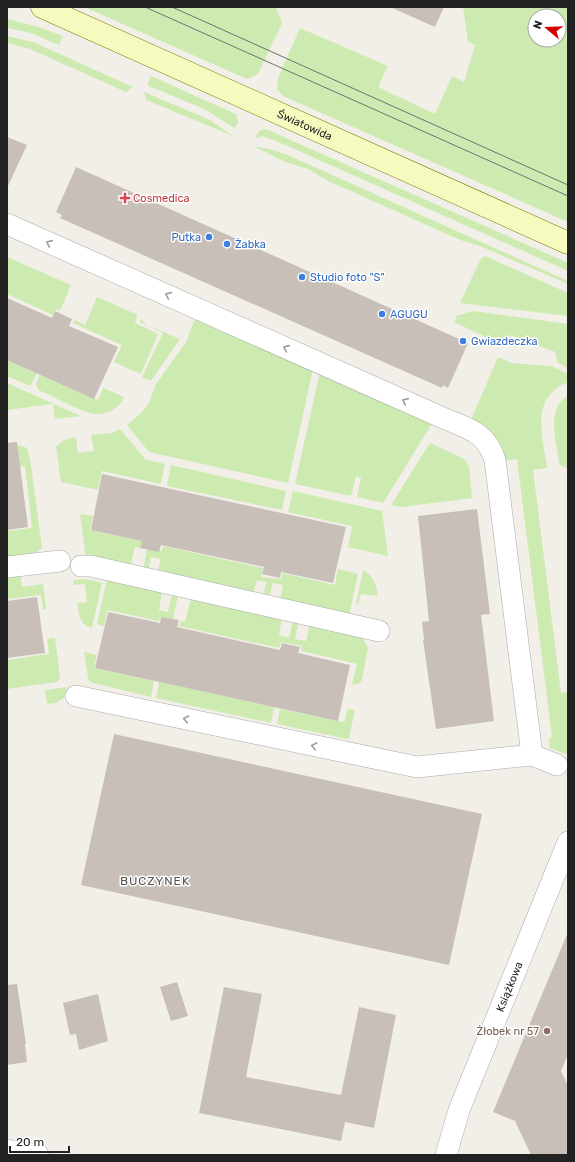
<svg xmlns="http://www.w3.org/2000/svg" width="575" height="1162" viewBox="0 0 575 1162" font-family="Rubik,sans-serif">
  <rect width="100%" height="100%" fill="#f2efe9"/>
  <path fill="#cdebb0" fill-rule="evenodd" d="M84,7h192l6,16 -24,51 -11,5z
    M463,7h105v215l-285,-126 -6,-7 1,-11 22,-50 88,38 -10,21 57,27 17,-38 12,6 11,-37 -7,-3zM535,16h24v24h-24z
    M7,19l32,8 24,9 -4,9 -28,-12 -24,-5z
    M7,36l26,6 100,45 -7,5 -96,-43 -23,-6z
    M151,76l85,38 2,8 -3,6 -31,-19 -57,-24z
    M144,92l66,28 23,16 -87,-36z
    M266,129l302,134v8l-278,-124 -27,-11 -6,2 -1,-2 3,-5z
    M253,146l21,4 16,6 278,125v3l-88,-38 -20,-6 -132,-59 -20,-12 -23,-7z
    M485,256l83,37v23l-108,-13 20,-43z
    M7,257l64,28 -11,26 -4,-2 -3,6 -46,-21z
    M97,297l39,17 1,3 -2,6 23,11 -17,40 -27,-12 8,-17 -49,-22 2,-3 10,5z
    M474,311l94,13v44l-10,-5 -3,-11 -42,-16 -21,4 -38,-18 3,-4 -2,-2z
    M196,316l117,53 -25,114 -139,-31 -22,-27 14,-12 7,-8 8,-21 30,-42z
    M141,319l6,6 33,14 -29,42 -9,-4 21,-44 -23,-11z
    M498,357l13,6 40,3 17,8v8c-39,16 -25,54 -21,86l-14,2 28,223 7,-1v63l-18,-7 -1,-10 3,-1 -35,-278 -13,2 -34,-39z
    M7,360l30,13 -7,13 -23,-10z
    M320,372l113,50 -50,81 -26,-6 4,-19 -5,-2 -5,20 -56,-12z
    M40,375l58,25 5,-12 21,9c-3,12 -22,20 -34,16 -18,-5 -35,-16 -52,-23l-2,-6z
    M7,383l74,33 -26,3 -2,-15 -46,6z
    M568,396v73l-9,-5c-2,-22 -14,-56 9,-68z
    M120,429l26,31 19,4 -4,20 -59,-13 -4,19 -37,-8 -5,-35c6,-7 11,-8 20,-10l2,16 16,-2 -3,-16 20,-2z
    M430,443l34,16 5,8 3,31 -70,9 -11,-2z
    M19,445l8,3 3,10 12,90 -9,6 -26,5v-28l25,-3 -7,-62 -18,2v-21z
    M171,465l115,26 -4,19 -115,-24z
    M293,491l89,20 6,45 -40,-9 4,-21 -64,-14z
    M80,514l13,2 -3,14 52,11 -2,7 -5,-1 -5,21 -44,-9z
    M163,546l100,22 -2,9 20,2 1,-6 53,12 3,-16 20,5 -9,42 -69,-15 3,-16 -10,-2 -4,15 -6,-1 3,-15 -9,-2 -4,15 -96,-21 4,-15 -10,-2 -3,15 -5,-1 4,-23 15,3z
    M20,570l2,17 21,-3 3,25h-3l-2,-14 -34,4v-27z
    M363,570c11,6 13,14 15,26l-17,-2 -3,11 -2,-1z
    M86,579l16,4 -10,45c-13,-3 -13,-14 -15,-25l10,-1 -2,-18 -11,1 -1,-5z
    M107,579l55,12 -3,19 9,2 4,-18 6,1 -5,24 -13,-2 -1,4 -52,-11 -3,16 -7,-2z
    M191,598l91,20 -3,17 10,3 4,-18 6,1 -4,18 11,2 4,-18 50,11 8,14 -6,32 -4,4 -6,1 5,-21 -56,-13 1,-5 -21,-4 -2,6 -100,-22 2,-5 4,1z
    M55,638l5,40 -3,4 -50,7v-29l42,-6 -2,-15z
    M84,652l13,3 -3,13 60,13 -3,16 -61,-15 -2,-4z
    M159,682l115,25 -3,16 -115,-25z
    M67,687l-3,11 -8,5 -9,1 -2,-14z
    M280,709l64,13 4,-13 7,1 -6,28 -2,1 -70,-15z"/>
  <path fill="#c7bfb8" d="M390,7h54l-9,20z
    M7,137l20,8 -20,43z
    M76,167l392,176 -20,45 -5,-3 -1,3 -382,-170 2,-3 -6,-3z
    M7,298l45,20 3,-7 17,8 -3,7 49,21 -24,52 -87,-39z
    M17,442l11,85 -21,3v-87z
    M102,474l244,53 -13,56 -52,-11 -1,6 -18,-4 2,-7 -103,-22 -2,7 -19,-4 2,-7 -51,-11z
    M477,509l13,105 -9,1 13,106 -58,8 -13,-89h1l-2,-18 7,-1 -11,-105z
    M37,597l8,56 -38,5v-57z
    M108,612l52,11 1,-6 18,3 -2,7 103,23 2,-7 18,4 -2,6 52,12 -12,56 -243,-53z
    M114,734l368,80 -33,151 -368,-80z
    M568,932v122l-7,17 7,15v69h-37l-16,-34 -22,-9z
    M177,982l11,34 -17,5 -11,-34z
    M17,984l9,60h-1l2,18 -20,3v-80z
    M224,987l38,7 -16,83 95,18 18,-88 37,8 -22,113 -29,-6 -4,19 -142,-28z
    M98,994l10,47 -29,9 -3,-16 -6,1 -7,-32z"/>
  <g fill="none" stroke-linecap="round" stroke-linejoin="round">
    <defs>
      <g id="street">
        <path d="M7,224l434,193c26,12 44,13 54,43l37,295"/>
        <path d="M81,566h10l288,65"/>
        <path d="M7,567l53,-6"/>
        <path d="M76,696l341,71 115,-12 25,10"/>
        <path d="M7,1150l31,5"/>
        <path id="s1" d="M446,1155l13,-45 109,-268"/>
      </g>
      <g id="secondary">
        <path id="s2" d="M42,7l526,236"/>
      </g>
    </defs>
    <use href="#street" stroke="#a9a9a9" stroke-width="22"/>
    <use href="#secondary" stroke="#707d05" stroke-width="23"/>
    <use href="#street" stroke="#fff" stroke-width="21"/>
    <use href="#secondary" stroke="#f7fabf" stroke-width="22"/>
    <path stroke="#707070" stroke-width="1" d="M145,7l423,189
      M172,7l396,178"/>
  </g>
  <defs><path id="oneway-chevron" d="M-2-3.5L2.5 0L-2 3.5" fill="none" stroke-width="1.6" stroke-linecap="round" stroke-linejoin="round"/></defs>
  <g stroke="#9c9c9c">
    <use href="#oneway-chevron" transform="translate(49 243) rotate(-156)"/>
    <use href="#oneway-chevron" transform="translate(168 295) rotate(-156)"/>
    <use href="#oneway-chevron" transform="translate(286 348) rotate(-156)"/>
    <use href="#oneway-chevron" transform="translate(405 401) rotate(-156)"/>
    <use href="#oneway-chevron" transform="translate(186 719) rotate(-168)"/>
    <use href="#oneway-chevron" transform="translate(314 746) rotate(-168)"/>
  </g>
  <path fill="#e0444e" stroke="#fff" stroke-width="1.5" d="M123 192h4v4h4v4h-4v4h-4v-4h-4v-4h4z"/>
  <g fill="#3f7fe0" stroke="#fff" stroke-width="1.5">
    <circle cx="209" cy="237" r="4"/>
    <circle cx="227" cy="244" r="4"/>
    <circle cx="302" cy="277" r="4"/>
    <circle cx="382" cy="314" r="4"/>
    <circle cx="463" cy="341" r="4"/>
  </g>
  <circle fill="#8d6e63" stroke="#fff" stroke-width="1.5" cx="547" cy="1031" r="4"/>
  <g text-anchor="middle" stroke-width="3" stroke-linejoin="round" paint-order="stroke">
    <g font-size="11" fill="#222" stroke="#fff">
      <text dy="4" stroke="none"><textPath href="#s2" startOffset="288">Światowida</textPath></text>
      <text dy="4" stroke="none"><textPath href="#s1" startOffset="180">Książkowa</textPath></text>
    </g>
    <g font-size="11" fill="#be3a42" stroke="#fff" text-anchor="start">
      <text x="133" y="202">Cosmedica</text>
    </g>
    <g font-size="11" fill="#366cbe" stroke="#fff" text-anchor="start">
      <text x="201" y="241" text-anchor="end">Putka</text>
      <text x="235" y="248">Żabka</text>
      <text x="310" y="281">Studio foto "S"</text>
      <text x="390" y="318">AGUGU</text>
      <text x="471" y="345">Gwiazdeczka</text>
    </g>
    <g font-size="11" fill="#785e54" stroke="#fff" text-anchor="end">
      <text x="539" y="1035">Żłobek nr 57</text>
    </g>
    <g font-size="12" letter-spacing="1" fill="#555" stroke="#fff">
      <text x="155" y="885">BUCZYNEK</text>
    </g>
  </g>
  <rect width="575" height="1162" fill="none" stroke="#222222" stroke-width="16"/>
  <g transform="translate(547 28) rotate(289)"><circle r="19" fill="#ffffff" stroke="#a7a7a7"/>
  <path d="M0-3L7 15L0 10L-7 15Z" fill="#d40000"/>
  <text y="-6" font-size="11" font-weight="bold" text-anchor="middle" fill="#222222">N</text>
  </g>
  <path d="M10 1146v6h59v-6" fill="none" stroke="#222222" stroke-width="2"/>
  <text x="16" y="1146" font-size="12" fill="#222222" stroke="#ffffff" stroke-width="3" paint-order="stroke">20 m</text>
</svg>
